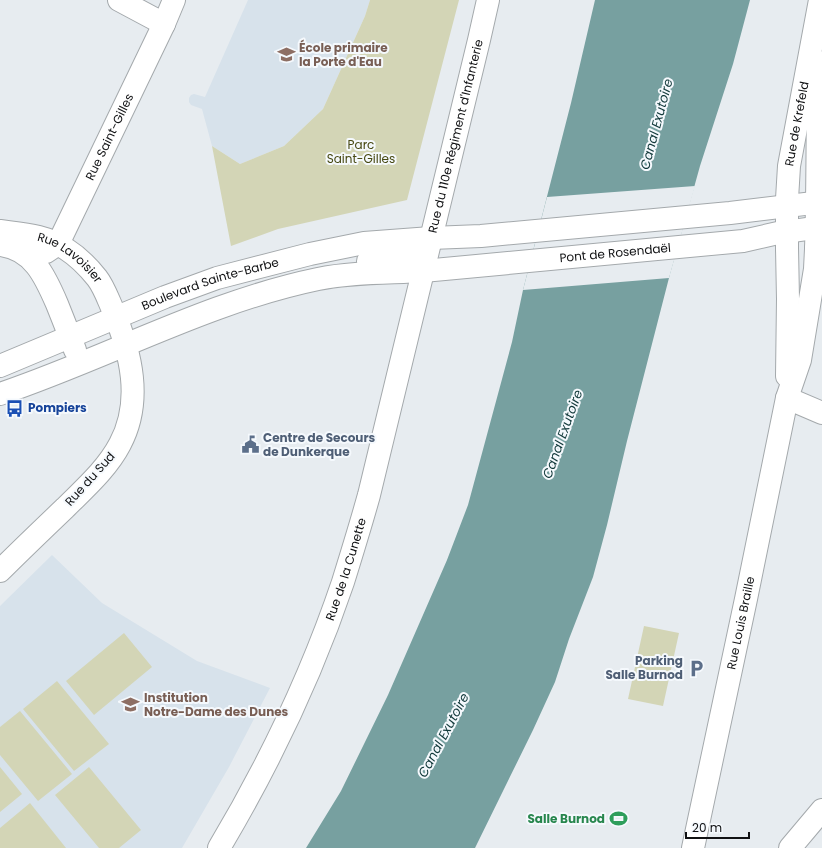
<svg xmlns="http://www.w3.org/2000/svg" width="822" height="848" viewBox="0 0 822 848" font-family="Poppins,sans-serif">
  <rect width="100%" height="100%" fill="#e7ecf0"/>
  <path fill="#d7e2eb" d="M248,0h122l-5,16 -42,93 -39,37 -44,18 -28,-18 -10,-37 -11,-4 -2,-3v-4l2,-3 3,-1 11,3z
    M52,555l50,48 95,58 73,27 -41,79 -47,81h-182v-242z"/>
  <path fill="#d3d5b6" d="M370,0h89l-52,200 -129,29 -47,17 -19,-100 28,18 44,-18 39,-37 42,-93z
    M644,626l35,7 -16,73 -35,-7z
    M124,633l28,34 -58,48 -28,-34z
    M57,681l52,63 -35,27 -51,-62z
    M20,711l52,63 -34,27 -38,-46v-28z
    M0,767l22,27 -22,18z
    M89,767l52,63 -22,18h-20l-44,-53z
    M30,803l36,45h-66v-20z"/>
  <path fill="#77a0a0" d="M595,0h155l-17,64 -33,102 -30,108 -43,167 -20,84 -14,52 -24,62 -14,43 -22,48 -58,118h-169l35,-57 47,-96 59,-135 21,-55 44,-163 11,-52 48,-187z"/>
  <path fill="#e7ecf0" d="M695,186l-26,92 -146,12 24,-93z"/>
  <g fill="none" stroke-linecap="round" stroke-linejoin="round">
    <defs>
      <g id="street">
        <path d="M119,0l45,24"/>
        <path id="s1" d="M0,231c23,3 46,4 66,18 11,7 23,19 31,29 7,9 11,21 16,32 18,43 30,91 7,134 -13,25 -36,45 -55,64 -22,21 -44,42 -65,63"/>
        <path d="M0,245c33,4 45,31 57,59 6,15 12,30 18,46"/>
        <path id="s2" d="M29,257l17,-5 12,-8 106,-220 10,-24"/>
        <path d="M368,261c25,-2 40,-6 61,-21"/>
        <path id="s3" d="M0,366l165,-69 52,-19 93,-24 54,-11 67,-5"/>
        <path d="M787,376l1,-77 -1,-51"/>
        <path d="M0,394c107,-36 207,-92 318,-115 34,-7 70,-6 105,-8"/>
        <path d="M787,398l35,15"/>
        <path id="s4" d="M693,848l53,-249 41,-201 13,-38 15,-91 1,-20"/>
        <path d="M790,848l32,-38"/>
      </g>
      <g id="secondary">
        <path d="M431,238l50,-2 249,-23 92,-11"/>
        <path id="s5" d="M787,248v-49l2,-33 31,-166"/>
        <path d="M816,249c2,-62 1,-124 3,-187"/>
        <path id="s6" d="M423,271l320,-30 35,-8 44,-6"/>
        <path id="s7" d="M219,848c50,-84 93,-174 124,-266 9,-29 18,-58 26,-87l110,-455 9,-40"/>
      </g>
    </defs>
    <use href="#street" stroke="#a4a9ac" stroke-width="24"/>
    <use href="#secondary" stroke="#a4a9ac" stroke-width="24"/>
    <use href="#street" stroke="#fff" stroke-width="22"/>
    <use href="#secondary" stroke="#fff" stroke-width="22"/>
  </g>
  <defs>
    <symbol id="school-bare" viewBox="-9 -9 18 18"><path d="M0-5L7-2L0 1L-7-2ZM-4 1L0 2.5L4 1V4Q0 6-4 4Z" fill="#8d6e63" stroke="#f5f9fd" stroke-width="2.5" paint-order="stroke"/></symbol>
    <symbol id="bus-bare" viewBox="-9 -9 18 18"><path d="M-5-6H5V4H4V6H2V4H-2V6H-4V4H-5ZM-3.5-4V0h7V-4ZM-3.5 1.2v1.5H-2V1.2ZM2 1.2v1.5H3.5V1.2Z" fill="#1a4fb4" stroke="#f5f9fd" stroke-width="2.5" paint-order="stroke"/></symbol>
    <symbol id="civic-bare" viewBox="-9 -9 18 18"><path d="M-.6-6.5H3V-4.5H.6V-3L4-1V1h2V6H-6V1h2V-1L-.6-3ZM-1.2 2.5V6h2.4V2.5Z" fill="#5c6f8a" stroke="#f5f9fd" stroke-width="2.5" paint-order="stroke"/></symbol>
    <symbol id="parking-bare" viewBox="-9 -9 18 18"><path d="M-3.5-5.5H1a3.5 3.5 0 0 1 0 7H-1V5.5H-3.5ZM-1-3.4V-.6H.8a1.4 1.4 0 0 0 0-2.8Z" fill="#5c6f8a" stroke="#f5f9fd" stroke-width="2.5" paint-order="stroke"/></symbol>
    <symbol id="stadium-bare" viewBox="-9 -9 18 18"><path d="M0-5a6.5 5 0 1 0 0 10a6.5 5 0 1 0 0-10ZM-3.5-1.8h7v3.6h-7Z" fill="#2e9e5b" stroke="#f5f9fd" stroke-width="2.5" paint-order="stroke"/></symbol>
  </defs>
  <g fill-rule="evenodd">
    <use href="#school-bare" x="274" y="42" width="25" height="25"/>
    <use href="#bus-bare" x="2" y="396" width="25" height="25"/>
    <use href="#civic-bare" x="238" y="432" width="25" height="25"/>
    <use href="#parking-bare" x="684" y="656" width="25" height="25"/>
    <use href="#school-bare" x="118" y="692" width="25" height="25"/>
    <use href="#stadium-bare" x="606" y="806" width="25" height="25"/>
  </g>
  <g text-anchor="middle" stroke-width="4" stroke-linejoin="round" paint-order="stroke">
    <g font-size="12" font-weight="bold" fill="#785e54" stroke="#f5f9fd" text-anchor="start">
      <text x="299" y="52">École primaire<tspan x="299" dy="14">la Porte d'Eau</tspan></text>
      <text x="144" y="702">Institution<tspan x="144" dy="14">Notre-Dame des Dunes</tspan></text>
    </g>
    <g font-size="12" fill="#101113" stroke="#f5f9fd">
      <text dy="4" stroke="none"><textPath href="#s5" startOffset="125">Rue de Krefeld</textPath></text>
      <text dy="4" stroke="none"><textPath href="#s7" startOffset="754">Rue du 110e Régiment d'Infanterie</textPath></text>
      <text dy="4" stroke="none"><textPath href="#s2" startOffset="151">Rue Saint-Gilles</textPath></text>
      <text dy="4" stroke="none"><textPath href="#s6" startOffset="193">Pont de Rosendaël</textPath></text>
      <text dy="4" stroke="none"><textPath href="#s1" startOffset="77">Rue Lavoisier</textPath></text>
      <text dy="4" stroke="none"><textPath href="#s3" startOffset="226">Boulevard Sainte-Barbe</textPath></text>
      <text transform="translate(90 479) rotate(-48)" y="4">Rue du Sud</text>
      <text dy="4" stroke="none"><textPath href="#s7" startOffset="307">Rue de la Cunette</textPath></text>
      <text dy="4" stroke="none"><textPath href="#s4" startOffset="230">Rue Louis Braille</textPath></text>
    </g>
    <g font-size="12" fill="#464811" stroke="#f5f9fd">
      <text x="361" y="149">Parc<tspan x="361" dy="14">Saint-Gilles</tspan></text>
    </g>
    <g font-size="12" font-weight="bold" fill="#164399" stroke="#f5f9fd" text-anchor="start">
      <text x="28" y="412">Pompiers</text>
    </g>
    <g font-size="12" font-weight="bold" fill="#4e5e75" stroke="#f5f9fd" text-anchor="start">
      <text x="263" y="442">Centre de Secours<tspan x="263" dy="14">de Dunkerque</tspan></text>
      <text x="683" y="665" text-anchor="end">Parking<tspan x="683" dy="14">Salle Burnod</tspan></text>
    </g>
    <g font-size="12" font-weight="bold" fill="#27864d" stroke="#f5f9fd" text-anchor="end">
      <text x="605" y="823">Salle Burnod</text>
    </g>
    <g font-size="13" font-style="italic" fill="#11393a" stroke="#f5f9fd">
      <text transform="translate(656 124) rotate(-75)" y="5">Canal Exutoire</text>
      <text transform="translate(562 434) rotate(-70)" y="5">Canal Exutoire</text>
      <text transform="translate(443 735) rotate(-62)" y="5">Canal Exutoire</text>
    </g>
  </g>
  <path d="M686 832v6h63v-6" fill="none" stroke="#101113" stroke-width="2"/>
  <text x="692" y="832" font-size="12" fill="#101113" stroke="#f5f9fd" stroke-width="3" paint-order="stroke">20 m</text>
</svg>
